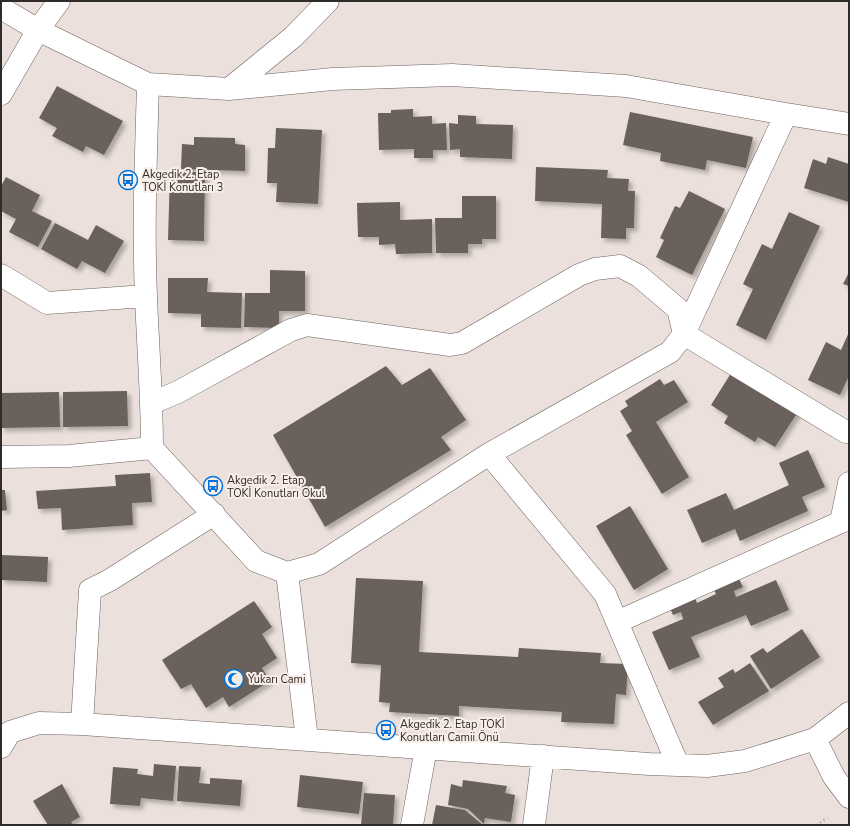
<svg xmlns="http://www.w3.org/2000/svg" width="850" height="826" viewBox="0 0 850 826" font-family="'Nunito Sans',sans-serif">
  <defs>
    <filter id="shadow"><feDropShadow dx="3.5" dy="3.5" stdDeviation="2" flood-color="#0004"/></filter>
  </defs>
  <rect width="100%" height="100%" fill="#ebe0db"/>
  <path fill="#6a605c" filter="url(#shadow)" d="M57,86l66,35 -19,34 -18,-9 -3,6 -31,-16 5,-8 -18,-10z
    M413,109v8l19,-1v8l14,-1 1,27h-14v8h-19v-9l-35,1 -1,-37h13v-3z
    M630,112l123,25 -7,31 -39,-8 -2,10 -45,-9 1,-8 -38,-8z
    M458,115l18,1v8l37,1 -1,34 -52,-2v-8l-10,1 -1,-27 9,1z
    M276,128l46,2 -4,74 -42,-2 1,-19h-10l1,-35h7z
    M194,137l41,1v6l10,1v26l-64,-2 1,-25 12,1z
    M828,157l21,7v38l-45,-14 9,-29 13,5z
    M536,167l72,3 -1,8 22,1 -1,12h7l-1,37h-8v11l-25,-1 1,-34 -67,-3z
    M170,172h35l-1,69 -36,-1z
    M6,177l34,18 -8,16 20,10 -14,26 -29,-15 7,-13 -15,-8v-25z
    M689,191l36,18 -33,66 -36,-18 8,-17 -4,-2 15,-32 5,2z
    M462,196h34v43h-14v5h-14v9h-32l-1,-35h27z
    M400,202v18l32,-1v34l-36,1 -1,-10 -16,1v-8h-21l-1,-34z
    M789,212l31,14 -54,114 -30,-15 17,-36 -10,-5 19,-40 10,5z
    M55,223l33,17 8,-15 28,16 -19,32 -23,-12 -5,8 -36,-20z
    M270,270l35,1v40h-26v17l-35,-1 1,-34h25z
    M849,272v14l-6,-2z
    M168,278h40l-1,14 35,1 -1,35 -40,-1v-13l-33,-1z
    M849,332v44l-9,19 -32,-15 18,-38 15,8z
    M386,366l16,19 28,-17 36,52 -25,17 10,13 -126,77 -52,-92z
    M733,370l65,42 -23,35 -17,-10 -3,5 -31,-19 4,-7 -17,-11z
    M660,379l4,6 10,-5 14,22 -32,20 33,55 -27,17 -36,-59 6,-4 -12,-20 8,-5 -3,-5z
    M127,391l1,35 -65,1v-35z
    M59,392l1,35 -59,1v-35z
    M808,450l17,37 -23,10 6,14 -68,30 -5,-12 -33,14 -15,-33 39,-17 8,17 55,-25 -10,-22z
    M150,473l2,29 -20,1 1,22 -71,5 -1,-22 -23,1 -2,-18 80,-5 -1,-11z
    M1,490h4l2,20 -6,1z
    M630,506l38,63 -34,21 -38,-64z
    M1,555l47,2 -1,25 -46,-2z
    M356,578l67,3 -4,71 99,5 1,-9 82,5 -1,10 28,1 -2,31 -10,-1 -2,30 -53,-2 1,-10 -103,-6v10l-70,-4 1,-9 -11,-1 2,-37 -30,-2z
    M739,579l4,8 -9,4 2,6 40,-17 13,30 -38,16 -5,-11 -55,22 9,20 -31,13 -17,-38 31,-13 -2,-7 -8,3 -3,-7 25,-10 2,5 19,-9 -2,-4z
    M254,601l18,26 -10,7 15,24 -15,10 8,13 -41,26 -6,-10 -17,11 -15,-24 -10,5 -19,-29z
    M802,629l18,28 -49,32 -21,-33 13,-8 4,5z
    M750,663l19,28 -56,34 -15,-23 26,-15 -6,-9 15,-9 2,4z
    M154,764l22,2 -3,35 -32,-3 -1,8 -30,-2 3,-37 25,2 -1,5 16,2z
    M179,766l22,1 -2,16 11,1v-6l32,2 -2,26 -63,-5z
    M300,775l63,7 -4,32 -62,-7z
    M463,780l44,6 -2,7 10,2 -4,27 -26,-4 -1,6 -16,-15 -20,-4 3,-21 11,3z
    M62,784l18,33 -9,5 2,3h-25l-15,-24z
    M364,793l31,2 -2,30h-32z
    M436,805l29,5 18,15h-51z"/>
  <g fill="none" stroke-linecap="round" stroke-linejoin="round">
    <defs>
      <path id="minor" d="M1,8l37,22 110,54 81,5 104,-10 119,-4 174,11 160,28 63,10
        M148,84c-2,71 -5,142 -2,213 2,50 6,101 6,151l104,113 31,12 32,-9 170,-110 181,-102 14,-18 102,-220
        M229,89l64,-52 35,-36
        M1,94l37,-64 21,-29
        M1,275l46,28 99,-7
        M152,403l26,-11 113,-62 16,-5 143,20 12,-2 117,-68 16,-6 25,-3 19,10 39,33 6,25 162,98h3
        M489,454l116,140 73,171
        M1,457l68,-1 83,-8
        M287,573l20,166
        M617,622l224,-100 8,-39
        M82,724l8,-134 20,-10 104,-66
        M815,739l19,38 15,20
        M1,747l9,-15 29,-9 43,1 567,40 58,2 38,-5 70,-22 34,-26
        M412,825l14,-77
        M534,825l9,-69"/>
    </defs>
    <use href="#minor" stroke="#6c625e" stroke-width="23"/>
    <path stroke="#a19995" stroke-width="2.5" stroke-dasharray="1 3" stroke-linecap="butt" d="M817,825l10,-7"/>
    <use href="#minor" stroke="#fff" stroke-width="22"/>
  </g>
  <defs>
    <symbol id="bus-ring" viewBox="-11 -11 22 22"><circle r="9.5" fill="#f9ede8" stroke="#0074db" stroke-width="1.5"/><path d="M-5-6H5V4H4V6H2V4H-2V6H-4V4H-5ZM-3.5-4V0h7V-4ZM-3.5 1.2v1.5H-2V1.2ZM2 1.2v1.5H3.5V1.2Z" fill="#0074db"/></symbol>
    <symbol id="mosque-ring" viewBox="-11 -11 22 22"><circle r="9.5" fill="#f9ede8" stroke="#0074db" stroke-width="1.5"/><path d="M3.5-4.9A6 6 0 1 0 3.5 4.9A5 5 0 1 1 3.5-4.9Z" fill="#0074db"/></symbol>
  </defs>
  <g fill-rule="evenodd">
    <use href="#bus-ring" x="117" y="169" width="22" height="22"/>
    <use href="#bus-ring" x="202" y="475" width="22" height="22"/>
    <use href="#mosque-ring" x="223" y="668" width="22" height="22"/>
    <use href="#bus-ring" x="375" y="719" width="22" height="22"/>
  </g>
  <g text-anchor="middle" stroke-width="4" stroke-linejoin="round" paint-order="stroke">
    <g font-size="11" fill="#302c2a" stroke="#f9ede8" text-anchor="start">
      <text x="142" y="178">Akgedik 2. Etap<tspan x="142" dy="13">TOKİ Konutları 3</tspan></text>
      <text x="227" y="484">Akgedik 2. Etap<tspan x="227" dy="13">TOKİ Konutları Okul</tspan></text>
      <text x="248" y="683">Yukarı Cami</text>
      <text x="400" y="728">Akgedik 2. Etap TOKİ<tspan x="400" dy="13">Konutları Camii Önü</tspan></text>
    </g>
  </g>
  <rect width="850" height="826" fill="none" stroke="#302c2a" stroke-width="4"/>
</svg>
